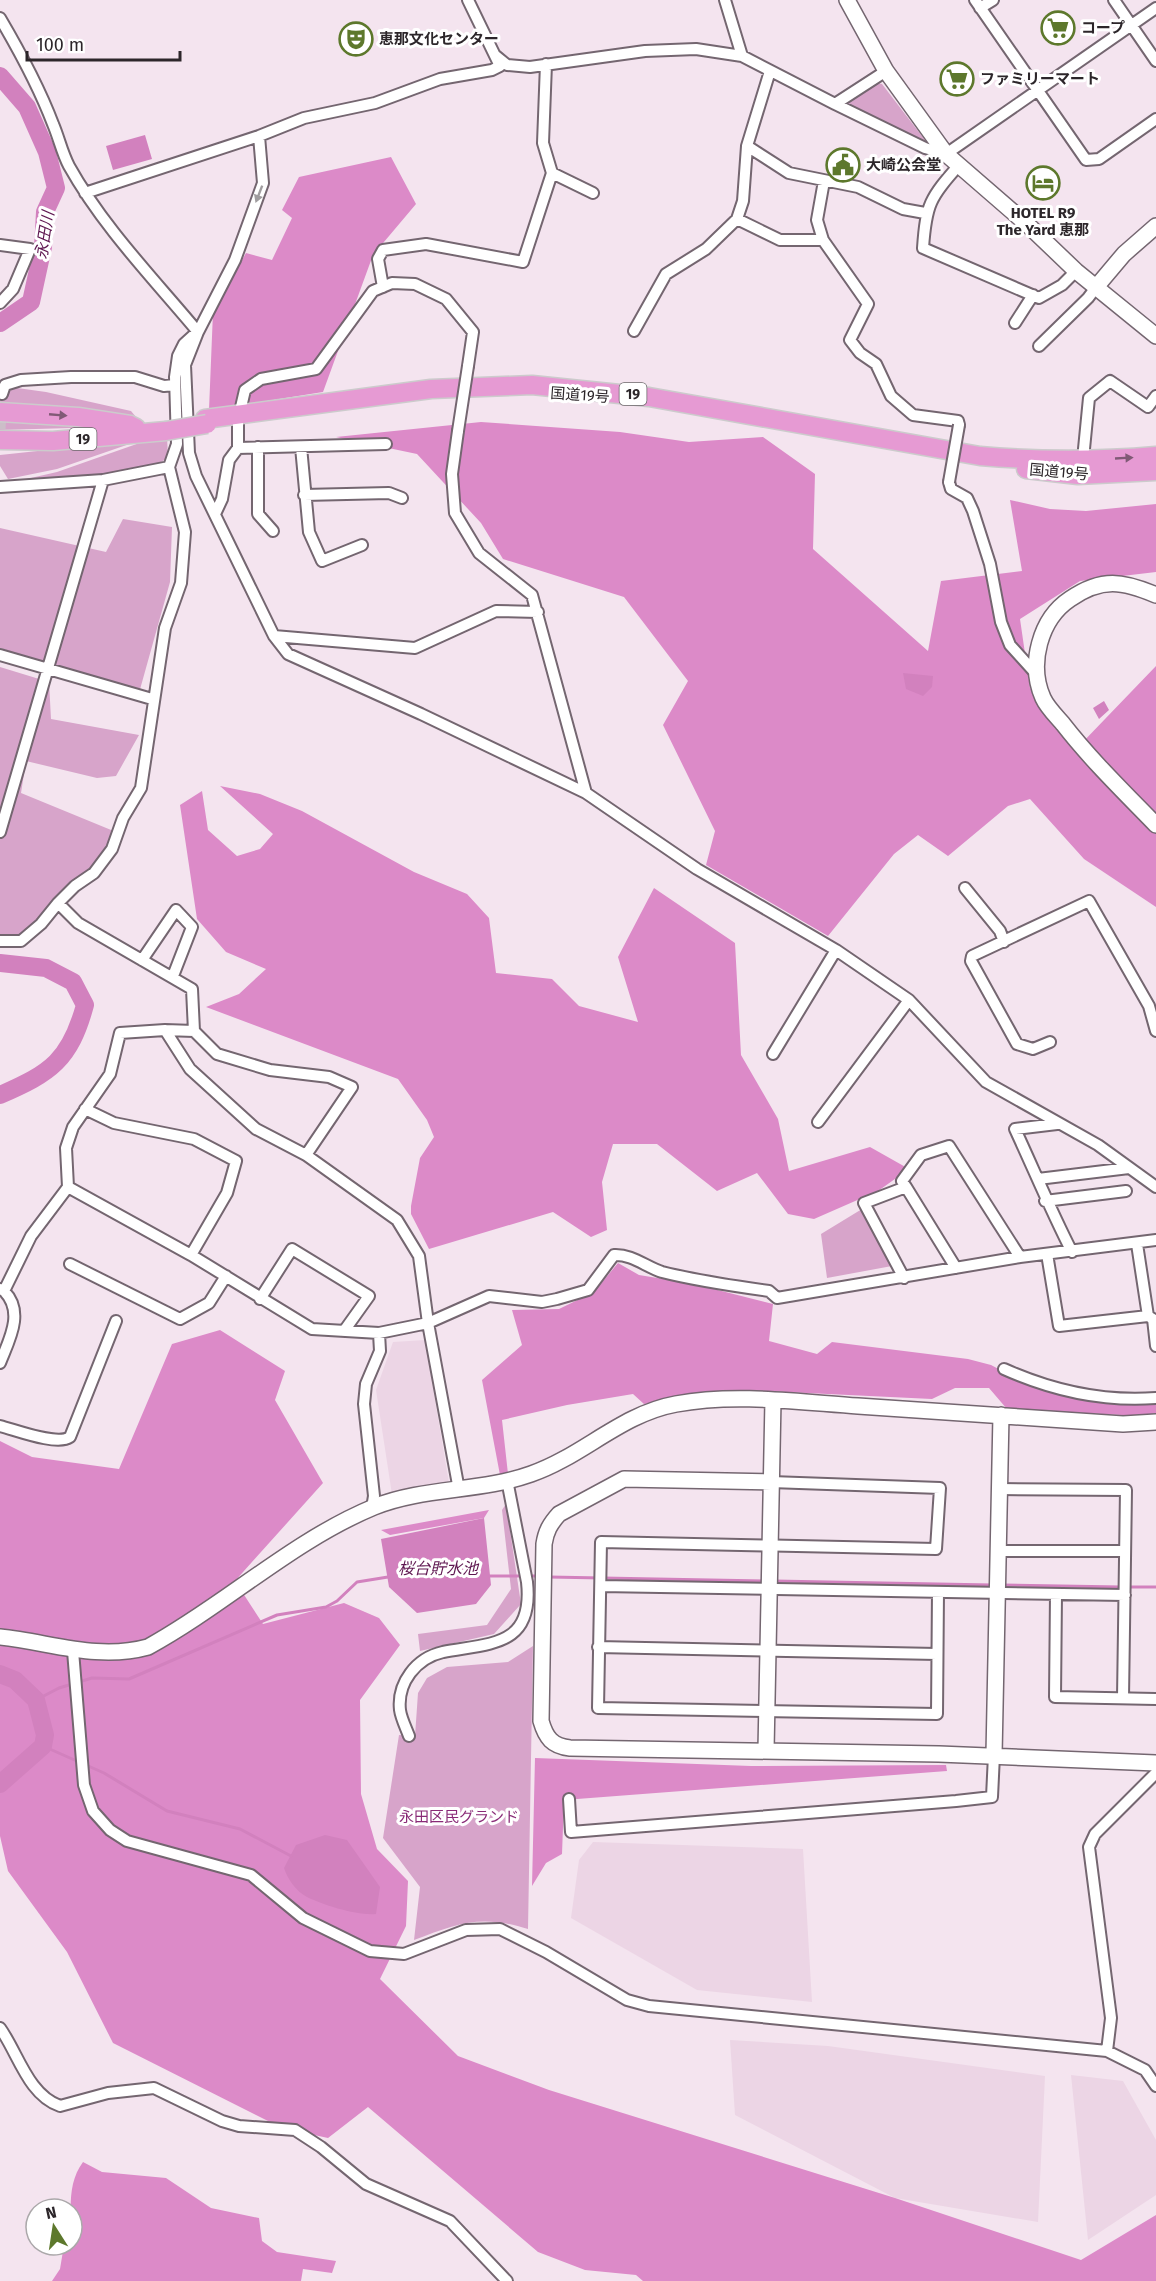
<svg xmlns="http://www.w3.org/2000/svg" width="1156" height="2281" viewBox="0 0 1156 2281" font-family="'Fira Sans','Noto Sans JP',sans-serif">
  <rect width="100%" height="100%" fill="#f4e4ef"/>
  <path fill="#ecd5e5" d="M425,1340l25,149 -57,12 -17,-111 17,-48z
    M593,1842l210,7 9,153 -115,-12 -126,-72 8,-58z
    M730,2040l98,6 217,30 -7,146 -143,-24 -160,-83z
    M1071,2075l52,6 33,59v55l-68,45z"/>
  <path fill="#d7a4ca" d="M877,83l5,1 46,60 -84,-39z
    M10,387l36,5 85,19 10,12 -141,-14v-15h6z
    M0,417l107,10 -107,3z
    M167,437l1,20c-24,23 -124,23 -159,26l48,-11 91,-32z
    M141,440l-84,29 -49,10 -8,-13v-11z
    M123,519l49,8 -2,55 -31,111 -139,-45v-120l106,24z
    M0,667l49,15 2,37 88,16 -23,41 -19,2 -71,-17 -5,32 95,39 -55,77 -32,32 -29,-2z
    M862,1209l30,57 -65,12 -6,-44z
    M506,1504l15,100 -27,30 -74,17 -2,-17 69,-9 24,-36 -9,-79z
    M533,1646l-5,283c-47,-15 -70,-6 -114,11l6,-53 -37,-49 16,-103 16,1 3,-43 9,-15 20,-11 61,-5z"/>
  <path fill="#dc8ac8" d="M391,157l25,47 -43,51 -50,137 -114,18 4,-98 33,-59 26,7 20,-42 -10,-8 17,-33z
    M481,422l139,10 69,10 74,-5 52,37 -2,75 115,102 13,-70 81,-10 -12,-71 40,9 36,2 70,-7v68l-76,9 -60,38 10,69 50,57 76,-79v241l-72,-48 -54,-60 -22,7 -60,50 -30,-21 -24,19 -66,82 -122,-71 9,-34 -52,-106 25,-44 -64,-84 -121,-38 -22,-36 -64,-69 -81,-17z
    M220,786l40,8 42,17 112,61 53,22 22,24 7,55 56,6 27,27 59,16 -20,-65 36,-69 81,55 6,112 37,64 11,52 81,-24 39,22 -31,22 -64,28 -26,-5 -31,-41 -40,18 -60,-47h-44l-11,38 5,48 -16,7 -38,-25 -124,37 -18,-35v-8l9,-48 14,-21 -7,-17 -29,-41 -192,-72 33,-13 27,-25 -40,-17 -29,-33 -17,-114 22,-14 6,39 29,26 23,-7 13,-15z
    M618,1263l21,12 55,9 79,20 -4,37 48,13 15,-12 136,17 23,6 36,19 50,12 79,4v13l-14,3 -135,-7 -18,-21h-34l-23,11 -167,-8 -67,5 -54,8 -11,-10 -66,11 -65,15 6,54 -8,1 -18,-95 40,-35 -10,-35 47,-1 35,-17z
    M220,1330l65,41 -10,29 48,83 -88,98 28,43 81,-21 35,15 21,27 -40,55 1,94 16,55 31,32 -2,45 -26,53 78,77 91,34 346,108 186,62 75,-45v66h-513l-7,-6 -51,-5 -47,-18 -170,-145 -40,31 -46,-10 -169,-85 -46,-91 -59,-81 -8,-35v-395l32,16 87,12 53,-125z
    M489,1510l-5,8 -94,17 -9,-5z
    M535,1758l216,8 195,-1 1,6 -383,29 -2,54 -16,9 -14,23z
    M83,2162l19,10 64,6 45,30 48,10 3,23 15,11 59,9 -4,12 -29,-4 -2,12h-249l8,-12 4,-24h8c0,-27 -7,-59 11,-83z"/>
  <path fill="#d281be" d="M145,135l7,24 -39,11 -7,-24z
    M903,673l30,3 -1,11 -9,9 -17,-7z
    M1104,701l5,9 -10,9 -6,-11z
    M484,1518l7,67 -15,19 -59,9 -28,-26 -8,-48z
    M325,1835l22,5 33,47 -4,27c-18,2 -53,-9 -69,-17 -11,-6 -19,-17 -23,-29l12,-23z"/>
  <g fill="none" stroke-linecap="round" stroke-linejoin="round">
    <path stroke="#d281be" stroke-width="3" d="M490,1576h49
      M549,1577l215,4
      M774,1581l218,4
      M1002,1585l119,2
      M1128,1587h28
      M36,1700l23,-12 33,-10 37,1 148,-64 49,-8 11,-6 20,-19 31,-5
      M43,1746l36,16
      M86,1765l18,8 63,38 73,18 51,27"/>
    <path stroke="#d281be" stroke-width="18" d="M0,76l27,31 20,45 9,36 -11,24 -2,35 -12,55 -31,21
      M0,963l46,5 27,14 12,23c-15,55 -34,68 -85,90
      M0,1674l15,6 21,20 9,35 -2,11 -43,38"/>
    <path stroke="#ccbec8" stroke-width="10" stroke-dasharray="10 5" stroke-linecap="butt" d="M0,444l2,-50"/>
    <defs>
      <path id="street" d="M725,0l17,56
        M975,0l111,160 13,-1 57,-40
        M1114,0l42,61
        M980,8l13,-8
        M0,18c20,34 39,69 53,106 6,14 9,29 16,42 34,61 84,112 129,166
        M496,56l11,9 23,2 115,-16 51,-2 46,7 93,48 51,-33
        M770,71l-23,75 -4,55 -6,18 43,21h43l45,64 -18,36 10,13 16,11 15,32 22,19 45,6 1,4
        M835,104l90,44 21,6 210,-146
        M259,136l4,47 -28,77 -37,72 -13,33 4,88 7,23 78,160 14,18 133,60 165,79 111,76 139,81 73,50 77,82 112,63 58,42
        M747,146l42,27 69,14 45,22 22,4
        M959,165c-29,33 -33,39 -36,83l116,50 23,-13 14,-14
        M552,173l41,20
        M85,193l174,-57 45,-18 71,-15 65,-24 52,-9 8,-4 -32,-66
        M823,240l-6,-20 7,-39
        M0,245l30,4 -17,40 -13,14
        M383,287l-5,-28 5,-9 43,-6 97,18 29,-89 -9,-30 3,-79
        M1015,323l18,-28
        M634,331l32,-57 40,-25 31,-30
        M1039,346l49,-48 9,-12
        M2,394l3,-9 16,-5 50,-3h64l29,9 11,-1
        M458,431l-6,43 3,39 24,40 53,42 54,198
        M258,447v67l15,17
        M301,447l8,85 13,29 40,-16
        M238,448l148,-4
        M1083,459l6,-61 21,-17 38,26 8,-11
        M949,482l2,7 16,9 6,13 17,53 11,58 9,23 28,31
        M0,487l103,-7 66,-13
        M304,495l85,-2 13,5
        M215,514l7,-15 7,-39 9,-12v-28l7,-30 16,-11 55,-10 57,-78 19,-8 23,1 31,15 27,33 -5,34
        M274,636l141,12 81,-37 42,1
        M0,655l152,44
        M0,832l103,-352
        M965,888l35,43 4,11
        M0,941h21l20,-17 17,-21
        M142,960l34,-50 16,17 -19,49
        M165,1030l25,39 66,60 50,26 91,65 22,36 9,67 31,167
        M194,1031l-2,-42 -114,-66 -20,-20 17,-17 19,-13 18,-24 11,-31 18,-30 24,-160 16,-45 4,-51 -16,-65 8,-23 -2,-67 3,-21 6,-12 11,-10
        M1050,1042l-17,7 -16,-5 -46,-83 1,-5 117,-55 60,105 7,25
        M773,1054l63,-104
        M85,1109l29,14 80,16 42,22 -9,32 -36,62
        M818,1122l91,-122
        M1057,1124l-42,5c19,41 36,82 57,123
        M1038,1179l91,-11
        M68,1187l123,68 121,74 67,4 49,-10 61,-27 53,6 15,-3 31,-9 26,-35c18,-1 32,12 48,17 35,9 71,14 107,19l8,7 243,-41 136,-17
        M906,1187l50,81
        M1045,1201l81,-10
        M1137,1244l11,72 5,3 3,27
        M1047,1254l12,72 89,-10
        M70,1264l110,55 29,-16 17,-27
        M904,1278l-40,-75 42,-16 -4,-6 19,-26 28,-9 71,111
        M0,1289l4,2 27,-55 37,-49 -2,-39 7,-21 37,-53 10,-41 45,-3 29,1 23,23 53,16 59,7 23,10 -46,68
        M260,1299l32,-50 77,47 -25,35
        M0,1363c9,-23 25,-51 4,-72
        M1004,1369c47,21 100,33 152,29
        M0,1426c16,4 57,20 70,11l46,-116
        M771,1482l169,6 -4,61 -335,-7 -3,166 339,6 1,-122
        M999,1489l127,1 -3,208
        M372,1508l2,-12 -10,-92 2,-20 14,-33 -1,-18
        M997,1551h128
        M601,1586l524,9
        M1056,1594l-1,103 101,2
        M598,1647l339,7
        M73,1651l11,134 9,26 17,19 17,11 124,34 52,43 67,33 34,3 62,-24 34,-1 46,23 81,48 22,6 458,45 38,19 11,16
        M409,1736c-3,-8 -8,-18 -9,-26 -3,-27 16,-52 43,-58 47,-9 91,-5 84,-70l-20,-102
        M569,1799l2,33 385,-31 36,-4 2,-42
        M0,2028c18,25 28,67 60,78l48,-13 46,-5 68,33 17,5 56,4 26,17 45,37 84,37 57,60
        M1107,2051l4,-33 -22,-171 6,-13 61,-61"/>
      <path id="secondary" d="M847,0l39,71 60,83 83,72 47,45 80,65
        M1097,286l27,-32 32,-28
        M1156,595c-33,-14 -54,-18 -86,4 -30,20 -42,65 -27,99 4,9 13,18 20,26 28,36 61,68 93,101
        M771,1482l-147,-3 -65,35c-9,10 -13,17 -15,30l-3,177c5,17 11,25 29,27l369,6 217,9
        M0,1637c50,5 97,24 148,10 77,-42 144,-106 226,-140 49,-20 107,-15 157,-33 52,-18 90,-60 145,-70 59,-11 123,-2 182,2 88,6 177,12 265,18l33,-2
        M766,1750l7,-350
        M994,1755l7,-340"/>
      <path id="highway" d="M0,412l78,5 52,8 6,3
        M205,419l226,-30 101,-4 117,12 331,59c59,5 118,5 176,0
        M0,440l53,1 113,-10
        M1026,469l52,6 78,-4"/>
    </defs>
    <use href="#street" stroke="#746670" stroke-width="14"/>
    <use href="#secondary" stroke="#746670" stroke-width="18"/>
    <use href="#highway" stroke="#cccbcc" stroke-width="21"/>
    <use href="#street" stroke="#fff" stroke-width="10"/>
    <use href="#secondary" stroke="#fff" stroke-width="15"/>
    <use href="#highway" stroke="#e69ad3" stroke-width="18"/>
    <defs>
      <path id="street-bridge" d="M458,431l10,-65
        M949,482l10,-57"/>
      <path id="highway-bridge" d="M166,431l41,-7"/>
    </defs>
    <use href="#street-bridge" stroke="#746670" stroke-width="14" stroke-linecap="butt"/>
    <use href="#highway-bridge" stroke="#cccbcc" stroke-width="21" stroke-linecap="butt"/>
    <use href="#street-bridge" stroke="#fff" stroke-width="10"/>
    <use href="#highway-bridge" stroke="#e69ad3" stroke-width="18"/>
  </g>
  <defs><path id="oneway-solid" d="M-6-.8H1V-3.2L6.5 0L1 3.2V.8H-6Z" transform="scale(1.5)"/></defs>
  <use fill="#a09d9f" href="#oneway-solid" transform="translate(259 194) rotate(111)"/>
  <g fill="#805a76">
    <use href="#oneway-solid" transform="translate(58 415) rotate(5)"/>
    <use href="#oneway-solid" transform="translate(1124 458) rotate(-3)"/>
  </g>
  <defs>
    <symbol id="supermarket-ring" viewBox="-11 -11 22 22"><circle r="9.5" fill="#fff" stroke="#5d782c" stroke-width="1.5"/><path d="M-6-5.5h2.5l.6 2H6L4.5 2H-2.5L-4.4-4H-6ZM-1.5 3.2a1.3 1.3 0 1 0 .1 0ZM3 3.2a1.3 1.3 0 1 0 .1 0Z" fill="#5d782c"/></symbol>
    <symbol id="theatre-ring" viewBox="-11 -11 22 22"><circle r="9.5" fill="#fff" stroke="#5d782c" stroke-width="1.5"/><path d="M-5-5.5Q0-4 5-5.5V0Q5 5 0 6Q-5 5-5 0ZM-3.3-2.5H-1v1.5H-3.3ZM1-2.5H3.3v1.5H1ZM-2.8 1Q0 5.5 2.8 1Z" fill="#5d782c"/></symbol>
    <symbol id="civic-ring" viewBox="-11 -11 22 22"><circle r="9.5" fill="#fff" stroke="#5d782c" stroke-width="1.5"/><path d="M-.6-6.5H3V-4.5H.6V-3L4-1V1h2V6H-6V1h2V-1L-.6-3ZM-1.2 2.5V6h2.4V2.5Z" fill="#5d782c"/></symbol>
    <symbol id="hotel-ring" viewBox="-11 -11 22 22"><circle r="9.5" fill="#fff" stroke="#5d782c" stroke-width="1.5"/><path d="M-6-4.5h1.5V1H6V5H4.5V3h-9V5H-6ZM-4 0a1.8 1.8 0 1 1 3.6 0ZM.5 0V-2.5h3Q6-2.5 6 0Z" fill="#5d782c"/></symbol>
  </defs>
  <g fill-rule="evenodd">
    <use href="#supermarket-ring" x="1039" y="9" width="38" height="38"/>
    <use href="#theatre-ring" x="337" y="20" width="38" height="38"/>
    <use href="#supermarket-ring" x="938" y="60" width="38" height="38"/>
    <use href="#civic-ring" x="824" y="146" width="38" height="38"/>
    <use href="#hotel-ring" x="1024" y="164" width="38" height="38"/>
  </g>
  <g text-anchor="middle" stroke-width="6" stroke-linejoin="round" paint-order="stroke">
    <g fill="#fff" stroke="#6b676a" stroke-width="1.5">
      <rect x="619.5" y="383" width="27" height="22" rx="4.5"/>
      <rect x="69.5" y="428" width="27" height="22" rx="4.5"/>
    </g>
    <g font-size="14" font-weight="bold" fill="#2c262a">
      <text x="633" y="399">19</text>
      <text x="83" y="444">19</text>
    </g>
    <g font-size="15" font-weight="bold" fill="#2c262a" stroke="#fff" text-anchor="start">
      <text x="1081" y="33">コープ</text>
      <text x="379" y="44">恵那文化センター</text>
      <text x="980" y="84">ファミリーマート</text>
      <text x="866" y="170">大崎公会堂</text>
      <text x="1043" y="218" text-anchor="middle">HOTEL R9<tspan x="1043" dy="17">The Yard 恵那</tspan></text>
    </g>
    <g font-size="15" fill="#2c262a" stroke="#fff">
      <text transform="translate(580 395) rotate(4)" y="5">国道19号</text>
      <text transform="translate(1059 472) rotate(5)" y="5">国道19号</text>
    </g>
    <g font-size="15" fill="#892a77" stroke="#fff">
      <text x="459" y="1822">永田区民グランド</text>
    </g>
    <g font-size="16" font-style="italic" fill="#5e1650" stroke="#fff">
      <text transform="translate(44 235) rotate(-81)" y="6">永田川</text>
      <text x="438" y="1574">桜台貯水池</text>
    </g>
  </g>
  <g transform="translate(54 2227) rotate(348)"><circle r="28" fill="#ffffff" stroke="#aba8aa" stroke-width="1.5"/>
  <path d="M0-4.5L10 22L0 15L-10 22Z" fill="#5d782c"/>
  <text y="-9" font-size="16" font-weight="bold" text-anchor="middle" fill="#2c262a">N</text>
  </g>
  <path d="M27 51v9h153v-9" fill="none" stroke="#2c262a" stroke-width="3"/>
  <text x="36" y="51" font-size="18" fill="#2c262a" stroke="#ffffff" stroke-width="4.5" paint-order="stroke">100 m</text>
</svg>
